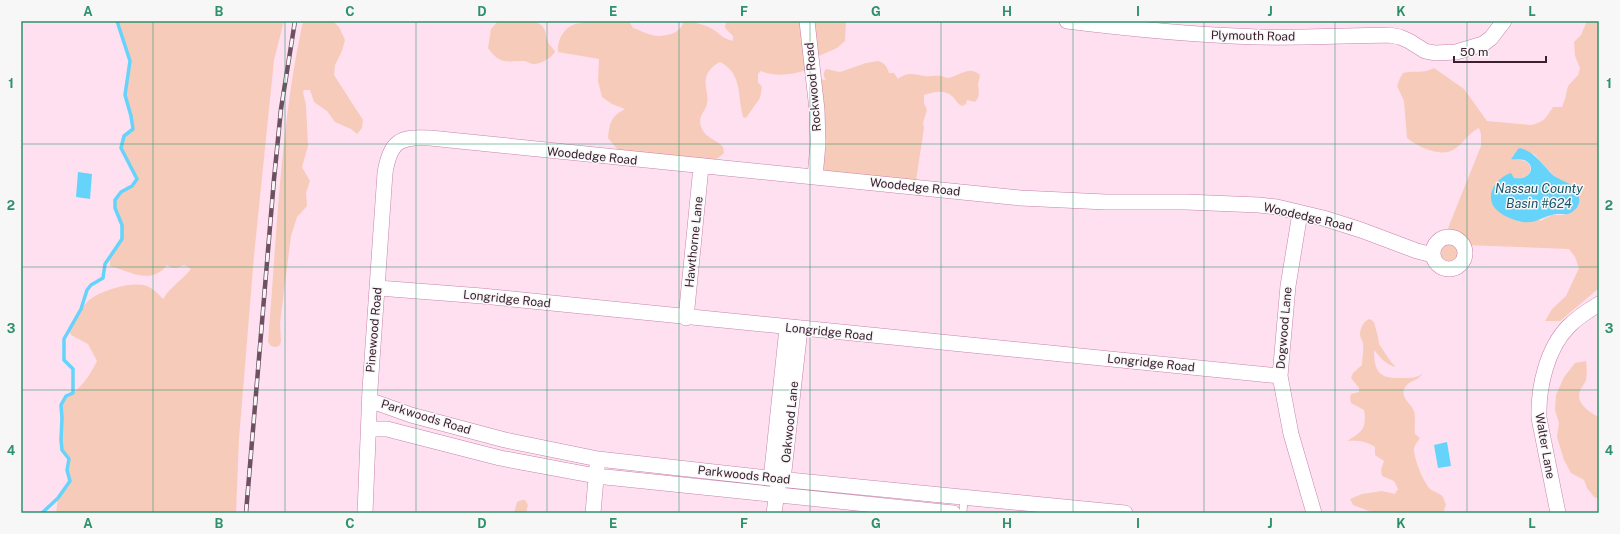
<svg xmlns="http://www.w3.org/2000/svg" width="1620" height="534" viewBox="0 0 1620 534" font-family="'Public Sans',sans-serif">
  <rect width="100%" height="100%" fill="#fee0f1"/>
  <path fill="#f7cbb9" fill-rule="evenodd" d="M117,21h167l-10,39 -20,196 -15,183 -3,74h-180l2,-15 12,-17 -3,-11 2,-11 -7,-9 -1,-10 1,-22 -1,-13 5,-9c15,-6 24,-21 31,-35l-9,-17 -17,-9 -2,-5c6,-10 11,-21 19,-29 10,-10 48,-22 61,-14 6,3 10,8 14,12 7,-12 19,-19 28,-30l-7,-4c-7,3 -10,5 -17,0 -16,21 -38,6 -57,1 -2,-15 15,-23 12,-40 -1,-9 -11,-17 -7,-26 3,-8 11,-9 16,-14 3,-1 4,-5 6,-7l-16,-31 3,-12 9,-8 -2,-12 -6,-21 5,-34z
    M303,21h30l6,6 6,13 -3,11 -7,14 -1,10 29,45 -1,8 -5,6 -6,-5 -16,-7 -8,-11 -13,-9 -4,-12h-6l-1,2 3,13 2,41 -6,21 8,14 -4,12 1,13 -10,11 -6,19 -11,87 1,19 -2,4 -4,1 -4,-1 -3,-4c9,-107 12,-216 35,-321z
    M498,21h35c15,5 11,12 16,23 2,3 5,5 6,8 -3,5 -15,13 -22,12 -3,0 -6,-3 -9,-3 -18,0 -24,4 -36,-13l3,-19z
    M584,21h45l4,7c7,2 17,8 25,8 10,0 25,-4 25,-15 8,0 24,4 31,9 9,6 6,7 19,11v-5l-8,-8 1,-7h120l-1,20 -8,7 -25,11 -6,11c-14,5 -31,7 -45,1l-3,3v8l4,5 -2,11 -14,20 -3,-1c-6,-22 0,-43 -23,-55 -6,3 -13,9 -14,16 -2,8 3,17 1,25 -1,9 -11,13 -5,26 4,9 15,11 21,18l1,6 -6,5 -13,4 -62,-1 -26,-12 -9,-11c2,-15 2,-21 17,-29l-13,-5 -10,-7 -4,-16 1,-22 -41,-7c-1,-14 8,-29 25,-29z
    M1587,21h12v267l-39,33h-15l7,-12 14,-13 13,-28 -4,-11 -6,-8 -105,-4c2,15 -9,32 -24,20 -12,-8 -6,-23 5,-28l5,-14 31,-77v-12l-2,-6c-11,5 -14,14 -23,20 -14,11 -38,-1 -49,-10l-3,-37 -7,-15 3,-8 3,-5c12,-3 20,1 31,-5l30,21 23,32 44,4c13,-3 15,-7 22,-18h9l3,-8 3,-13 10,-11 2,-7 -5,-12 -1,-14 7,-7zM1516,151l18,3 11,13 14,13 12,5 2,26 -9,4h-12l-12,6 -29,-48 3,5c21,3 22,-20 2,-18l-4,-4 3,-2z
    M878,61c7,2 9,6 11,12h5l4,6c10,-7 14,-5 26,-3 5,1 10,-1 16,0 3,0 5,2 8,2 12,-2 21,-13 32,-3 0,3 -2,7 -2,10 1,7 2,12 -3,17l-8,-2 -1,4 -4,2c-5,-2 -5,-5 -9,-9 -8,-8 -19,-5 -29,-2v8l3,7 -4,13 1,5 -9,59 -100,-10v-98l11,1c-3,-4 -3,-7 0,-11l14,3 26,-9z
    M1370,319l4,3 4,15 1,7 12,18 5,5c-10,-2 -16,-10 -22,-17 0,23 6,29 29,28 8,0 14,0 20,-5 -6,9 -11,6 -17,13 -8,10 5,17 8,25 2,7 0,16 1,23l5,4c-2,3 -5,6 -6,10 -1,9 10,35 16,41 4,3 10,4 13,8l3,8 -3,8h-69l-21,-8 -3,-6 12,-5 20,-3 13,3 3,-5 -4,-8 -12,-5 -1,-6 3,-9 -9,-6v-8c-9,-6 -17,-7 -28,-6 15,-9 20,-12 17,-31l-13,-7 -1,-5 1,-4 8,-2v-4l-8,-10 2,-5 9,-8c0,-7 2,-14 1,-21 0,-3 -3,-6 -3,-9 0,-7 4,-15 10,-16z
    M1586,361c1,7 1,12 0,19 -1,4 -5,7 -6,11 -5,12 10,22 19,26v82l-5,-2 -7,-9 -3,-8 -13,-7 -7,-13 -7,-23 2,-14 -4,-13 1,-15 8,-18 11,-14z
    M522,500h3l3,5 -2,8h-12l3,-11z"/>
  <path fill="#66d3fa" d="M1520,148c15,4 22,17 33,27 6,5 13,6 18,10 12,10 11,24 -3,29 -5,1 -10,-1 -16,1 -10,2 -17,9 -29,7 -10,-2 -27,-8 -31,-19 -5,-13 8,-27 19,-30l3,5c17,3 23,-13 10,-18 -4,-1 -9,0 -13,-1l7,-10z
    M78,172l14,2 -2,25 -14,-2z
    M1447,442l4,24 -13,2 -4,-23z"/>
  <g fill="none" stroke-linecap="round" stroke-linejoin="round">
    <path stroke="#66d3fa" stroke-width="3.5" d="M42,513l16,-15 12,-17 -3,-11 2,-11 -7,-9 -1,-10 1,-22 -1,-13 5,-9 7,-3v-24l-9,-9v-21l17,-30 6,-19 4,-5 12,-7 2,-14 17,-25v-14l-7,-17v-8l6,-8 11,-6 5,-7 -16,-31 3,-12 9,-7 -2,-13 -6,-21 5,-34 -13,-40"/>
    <defs>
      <path id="lane" d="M963,513l1,-16"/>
      <path id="street" d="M807,21l10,89 1,34 -3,33
        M1067,21c64,8 128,14 191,16 44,1 88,-1 131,-2l11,2 9,4 16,10 10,2 21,-1 27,-8 8,-6 13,-17
        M1300,213l-12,73 -8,90 11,58 23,79
        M1433 253a16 16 0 1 1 32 0a16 16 0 1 1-32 0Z
        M378,288l104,8 798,80
        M686,318l15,-151
        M787,328l-15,142 6,9 6,-8 16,-142
        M369,400l42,15 94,25 93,19 180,20 347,34
        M369,429h18l113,29 96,18 357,37
        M365,513l5,-124 15,-216c5,-31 14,-37 45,-35l590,60 86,4h80l73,3 18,2 46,11 38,12 56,21 16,4
        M593,513l4,-46
        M774,513l4,-27
        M1558,513l-19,-95c-1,-31 8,-70 30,-92 9,-9 20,-16 30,-22"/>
    </defs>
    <use href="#lane" stroke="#c783ab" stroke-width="8"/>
    <use href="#street" stroke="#c783ab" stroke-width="16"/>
    <use href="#lane" stroke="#fff" stroke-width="7"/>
    <use href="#street" stroke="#fff" stroke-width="15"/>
    <defs>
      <path id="rail" d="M246,513l28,-334 7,-70 14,-88"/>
    </defs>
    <use href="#rail" stroke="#6d5061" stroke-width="4.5"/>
    <use href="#rail" stroke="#f7f7f7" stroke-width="3" stroke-dasharray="9" stroke-linecap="butt"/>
  </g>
  <path fill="none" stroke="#2e916b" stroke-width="1" stroke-opacity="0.55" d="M153,21v492M285,21v492M416,21v492M547,21v492M679,21v492M810,21v492M941,21v492M1073,21v492M1204,21v492M1335,21v492M1467,21v492M21,144h1578M21,267h1578M21,390h1578"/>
  <g text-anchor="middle" stroke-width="3" stroke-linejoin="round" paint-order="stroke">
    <g font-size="12" fill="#3c2031" stroke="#f7f7f7">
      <text transform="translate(1253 36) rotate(1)" y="4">Plymouth Road</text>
      <text transform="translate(813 87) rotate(-95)" y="4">Rockwood Road</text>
      <text transform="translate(592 156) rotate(6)" y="4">Woodedge Road</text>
      <text transform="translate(915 187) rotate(6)" y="4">Woodedge Road</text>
      <text transform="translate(1308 217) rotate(13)" y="4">Woodedge Road</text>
      <text transform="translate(694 242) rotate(-84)" y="4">Hawthorne Lane</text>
      <text transform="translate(507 299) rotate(6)" y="4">Longridge Road</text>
      <text transform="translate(1284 328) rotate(-85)" y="4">Dogwood Lane</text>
      <text transform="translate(374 330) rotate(-85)" y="4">Pinewood Road</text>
      <text transform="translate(829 332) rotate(6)" y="4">Longridge Road</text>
      <text transform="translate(1151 363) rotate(6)" y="4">Longridge Road</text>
      <text transform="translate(426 417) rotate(17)" y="4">Parkwoods Road</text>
      <text transform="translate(790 422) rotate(-84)" y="4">Oakwood Lane</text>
      <text transform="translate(1545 446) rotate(80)" y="4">Walter Lane</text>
      <text transform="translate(744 475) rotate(6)" y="4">Parkwoods Road</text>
    </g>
    <g font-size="13" font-style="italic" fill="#185569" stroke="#f7f7f7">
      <text x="1539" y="193">Nassau County<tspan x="1539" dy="15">Basin #624</tspan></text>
    </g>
  </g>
  <rect width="1620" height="534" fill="none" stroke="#f7f7f7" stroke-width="44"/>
  <path d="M1454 56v6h92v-6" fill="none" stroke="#3c2031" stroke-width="2"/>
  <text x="1460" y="56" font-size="12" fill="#3c2031" stroke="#f7f7f7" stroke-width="3" paint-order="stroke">50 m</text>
  <rect x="22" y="22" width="1576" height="490" fill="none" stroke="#2e916b" stroke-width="1.5"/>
  <g font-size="13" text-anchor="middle" font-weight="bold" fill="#2e916b">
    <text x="88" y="16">A</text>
    <text x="219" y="16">B</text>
    <text x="350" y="16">C</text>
    <text x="482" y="16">D</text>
    <text x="613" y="16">E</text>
    <text x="744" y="16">F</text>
    <text x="876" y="16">G</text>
    <text x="1007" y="16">H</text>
    <text x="1138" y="16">I</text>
    <text x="1270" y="16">J</text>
    <text x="1401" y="16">K</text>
    <text x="1532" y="16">L</text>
    <text x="11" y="88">1</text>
    <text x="1609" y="88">1</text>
    <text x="11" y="210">2</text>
    <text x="1609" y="210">2</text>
    <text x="11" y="333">3</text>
    <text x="1609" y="333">3</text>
    <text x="11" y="455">4</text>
    <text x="1609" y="455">4</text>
    <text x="88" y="528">A</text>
    <text x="219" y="528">B</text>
    <text x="350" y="528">C</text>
    <text x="482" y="528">D</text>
    <text x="613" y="528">E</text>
    <text x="744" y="528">F</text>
    <text x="876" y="528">G</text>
    <text x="1007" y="528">H</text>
    <text x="1138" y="528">I</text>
    <text x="1270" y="528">J</text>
    <text x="1401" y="528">K</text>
    <text x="1532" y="528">L</text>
  </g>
</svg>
